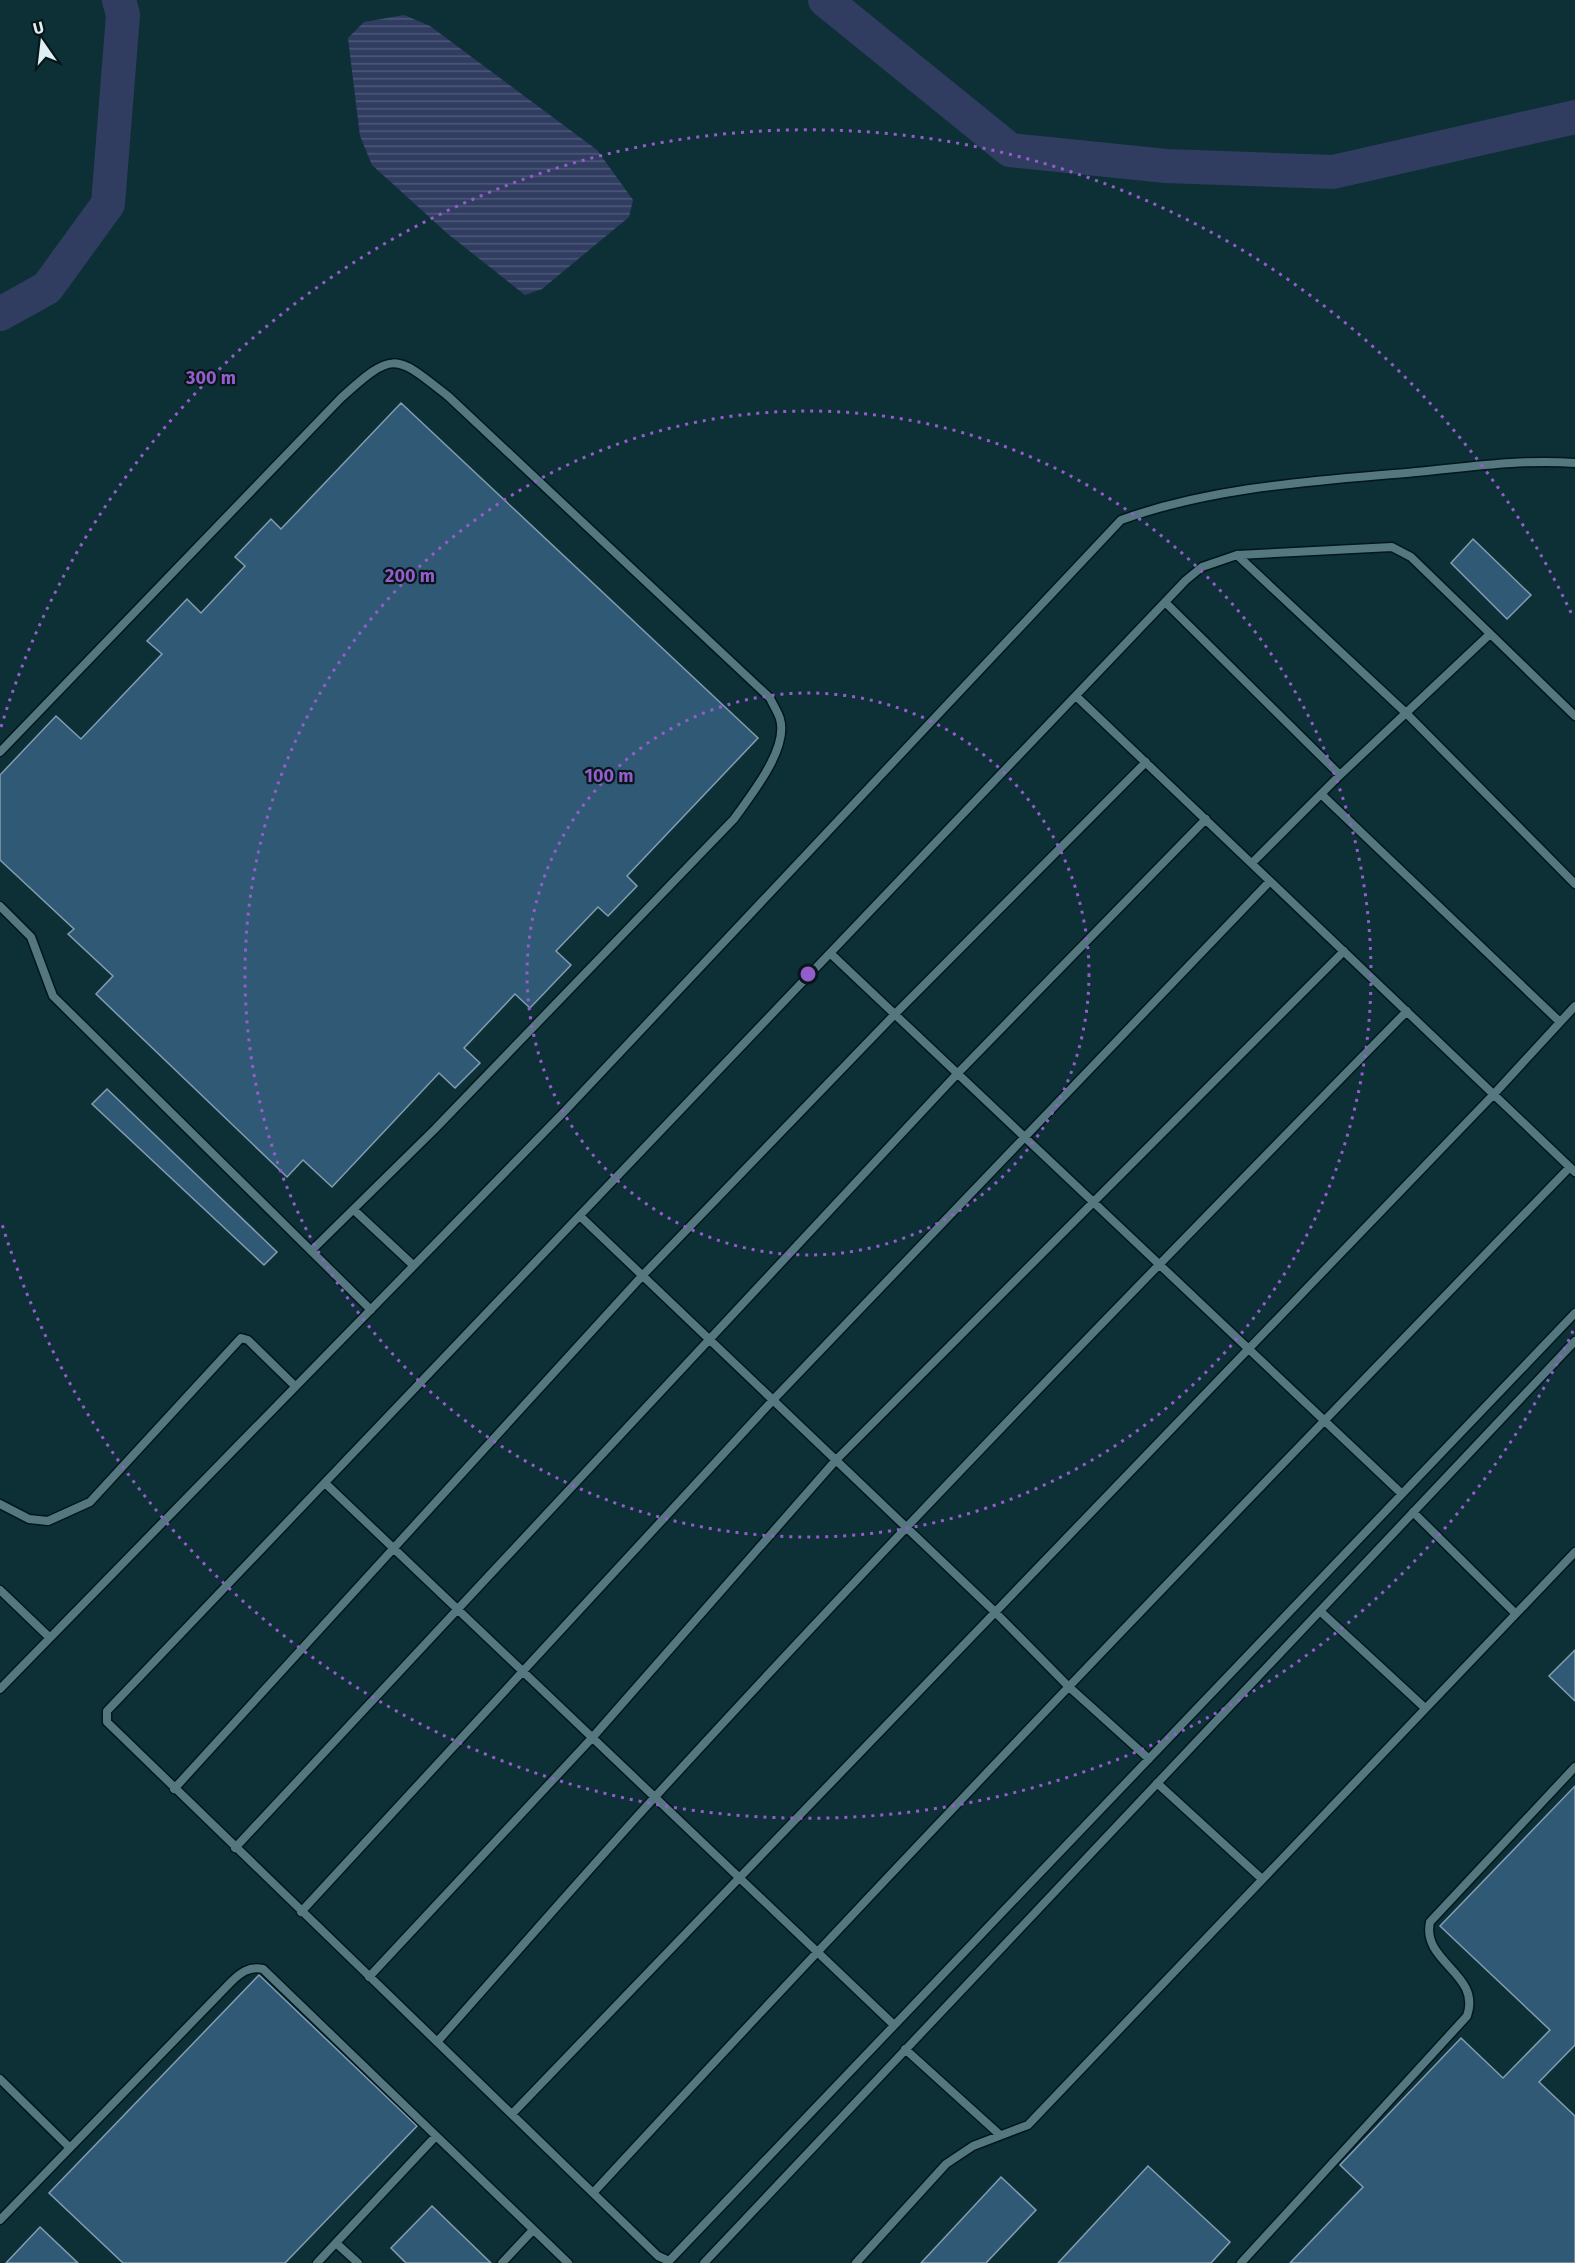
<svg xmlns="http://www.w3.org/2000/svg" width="1575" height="2263" viewBox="0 0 1575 2263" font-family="'Fira Sans',sans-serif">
  <defs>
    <pattern id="water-rules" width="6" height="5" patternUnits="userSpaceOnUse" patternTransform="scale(1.5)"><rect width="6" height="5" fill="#303d61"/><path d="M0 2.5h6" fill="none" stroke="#4e5978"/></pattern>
  </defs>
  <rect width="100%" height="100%" fill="#0d3037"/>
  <path fill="url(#water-rules)" d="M404,15l26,11 167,124 36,50 -4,17 -87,72 -17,6 -77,-61 -76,-69 -12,-29 -12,-98 16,-16z"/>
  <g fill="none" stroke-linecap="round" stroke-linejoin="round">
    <path stroke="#303d61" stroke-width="34" d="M825,0l185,150 156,16 167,6 242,-55
      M0,314l47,-26 61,-84 15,-189 -4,-15"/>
  </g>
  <path fill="#305976" stroke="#849db1" stroke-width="1.5" d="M401,403l357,335 -131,138 10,10 -29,30 -10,-9 -42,44 15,14 -41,43 -15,-14 -51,54 16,15 -25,25 -16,-15 -107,114 -29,-27 -16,17 -191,-183 17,-18 -45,-42 6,-5 -74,-69v-85l56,-59 25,23 81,-85 -15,-13 40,-42 14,14 44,-47 -10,-9 36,-38 10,10z
    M1473,539l58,56 -24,24 -56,-56z
    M107,1089l170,163 -13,13 -172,-161z
    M1575,1650v51l-26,-25z
    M1575,1786v259l-36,37 36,34v147h-285l73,-76 -23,-22 121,-127 42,40 47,-48 -110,-104z
    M259,1975l158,151 -132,137h-162l-74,-70z
    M1148,2166l82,76 -19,21h-153z
    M1001,2177l35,33 -50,53h-65z
    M432,2206l59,57h-85l-15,-15z
    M40,2227l38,36h-72z"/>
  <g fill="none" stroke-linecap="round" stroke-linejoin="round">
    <defs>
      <path id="service" d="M1237,555l169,158 169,171
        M1165,602l175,173 -88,88
        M1076,696l499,476
        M1575,716l-164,-159 -19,-10 -155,8 -35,12 -16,13 -1079,1131v11l551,534 11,5 906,-948
        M0,752l341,-354c53,-48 54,-44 108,-1l321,301c3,7 8,14 10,21 9,30 -30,77 -46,100l-299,310 -124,122
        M1340,775l150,-141
        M1321,794l239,228
        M0,906l31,31 22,59 318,314
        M830,953l572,541
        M354,1210l59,55
        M580,1216l414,395 74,75 81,73
        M325,1483l569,542
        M0,1504l29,15 19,2 42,-19 151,-164 7,2 47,46
        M1413,1512l102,101
        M0,1590l49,47
        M1320,1611l105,97
        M0,1689l562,-575 559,-594c94,-34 196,-39 295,-48 53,-5 106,-13 159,-9
        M1157,1783l105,96
        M174,1789l468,-513 253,-262 251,-252
        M235,1848l722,-774 249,-255
        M301,1912l472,-512 497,-519
        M369,1977l223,-239 244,-278 508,-509
        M437,2042c72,-81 144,-164 217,-244 245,-268 499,-528 753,-787
        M905,2049l95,86
        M0,2079l69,68
        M512,2114l982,-1020 81,-88
        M593,2193c320,-347 648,-687 977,-1026
        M0,2220l231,-238c9,-9 18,-16 32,-13l305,294
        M336,2243l22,20
        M317,2263l118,-126
        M502,2263l31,-33
        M704,2263l871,-922
        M856,2263l90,-99 27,-18 55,-21 547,-573
        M1241,2263l226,-247c15,-42 -46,-54 -37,-94l145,-155"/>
    </defs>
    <use href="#service" stroke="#00171c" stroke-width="11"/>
    <use href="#service" stroke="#55777f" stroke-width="8"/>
  </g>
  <g fill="none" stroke="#945dcc" stroke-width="3" stroke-dasharray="3 6">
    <circle cx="808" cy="974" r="281"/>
    <circle cx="808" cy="974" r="563"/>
    <path d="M1573 1331A844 844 0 0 1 1 1221M1 727A844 844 0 0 1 1573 617"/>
  </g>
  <circle cx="808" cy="974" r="9" fill="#945dcc" stroke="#081619" stroke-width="3"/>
  <g font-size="18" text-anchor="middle" font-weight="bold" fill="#945dcc" stroke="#081619" stroke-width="4.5" stroke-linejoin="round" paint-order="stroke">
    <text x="211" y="384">300 m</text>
    <text x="410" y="582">200 m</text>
    <text x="609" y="782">100 m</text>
  </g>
  <g transform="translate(42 42) rotate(346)" stroke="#081619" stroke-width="4.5" paint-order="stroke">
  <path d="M0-4.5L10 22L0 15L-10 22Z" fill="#ddf0f4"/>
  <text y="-9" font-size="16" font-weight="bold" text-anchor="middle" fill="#ddf0f4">U</text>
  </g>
</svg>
